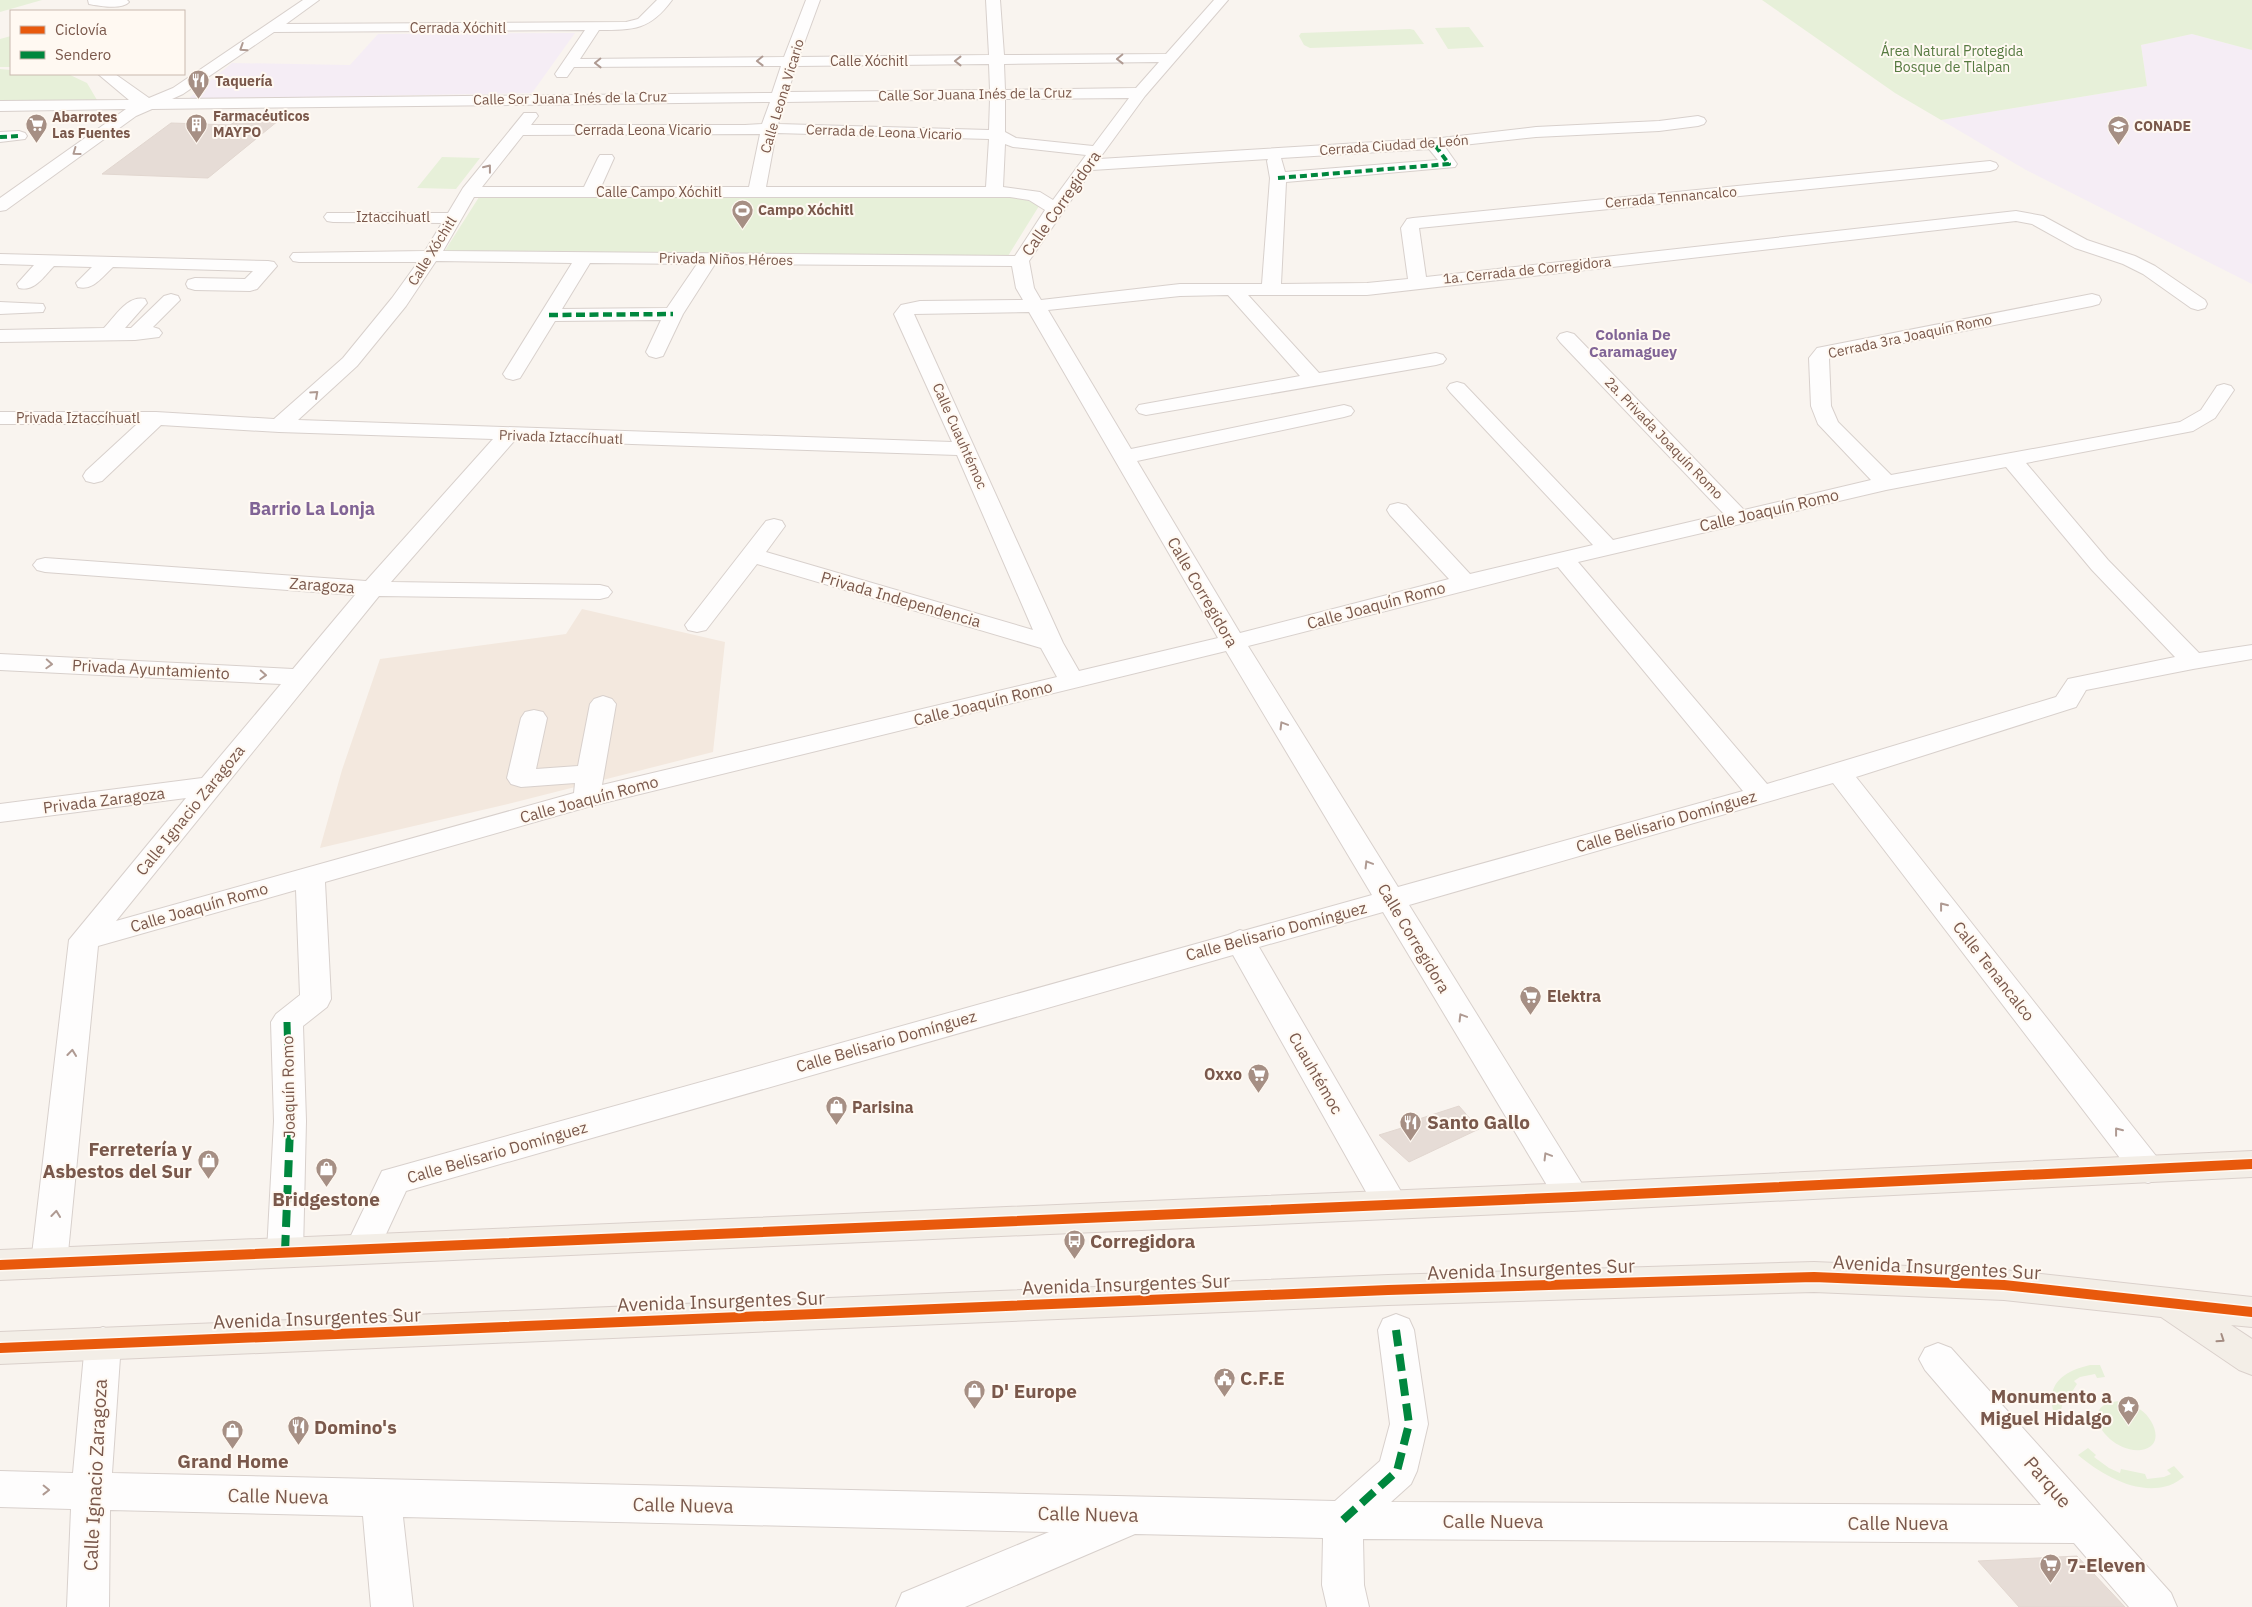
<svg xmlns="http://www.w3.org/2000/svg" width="2252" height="1607" viewBox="0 0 2252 1607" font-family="'IBM Plex Sans',sans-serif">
  <rect width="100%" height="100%" fill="#f9f4ef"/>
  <path fill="#f3e8de" d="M582,609l143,33 -12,110 -205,52 -188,44 22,-78 38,-111 186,-25z"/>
  <path fill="#f5edf5" d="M575,33l-43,60 -344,6 44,-36 118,2 28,-31z
    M2192,34l60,16v234l-226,-114 -85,-50 206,-34 -6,-41z"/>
  <path fill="#e7f0d9" d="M0,0h42l-42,12z
    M1762,0h490v50l-60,-16 -51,11 6,41 -206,34 -46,-27z
    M1469,27l15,20 -36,2 -13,-21z
    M1410,29l4,1 10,14 -114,4 -6,-3 -5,-9 2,-3z
    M11,36v31h-11v-28z
    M0,69l11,1v4h57l19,9 10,17 -97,2z
    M442,157l38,1 -24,31 -39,-1z
    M481,194l535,3 16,5 7,4 -31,50 -564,-4z
    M2090,1365h10l5,12 -8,1 -2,-4 -15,3 -6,4 3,3 -9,14 -4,-2 -3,14 3,8 5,1 3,7 -14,-1c-15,-34 -3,-52 32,-60z
    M2120,1401c7,2 14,4 21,9 13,9 25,36 0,40 -32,4 -68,-46 -21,-49z
    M2088,1448l8,7 -2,2 15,11 11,5 1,-4 24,5 2,5 17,-2 7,-3 -4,-4 7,-4 10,11c-5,3 -11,8 -17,9 -32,9 -66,-12 -89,-31z"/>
  <path fill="#e6dcd6" stroke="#e2d7d0" d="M289,112l-81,66 -106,-4 69,-51 59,2 17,-11z
    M1459,1106l20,23 -70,33 -30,-27 42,-13 -2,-3z
    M2077,1556l48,51h-106l-41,-46z"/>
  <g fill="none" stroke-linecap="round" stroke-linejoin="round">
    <defs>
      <path id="minor" d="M88,0h39l2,2c-7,8 -30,4 -40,2z
        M303,0h16l-33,24 340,-2 12,-3 19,-19h15c-22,30 -38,30 -73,30l-19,29 204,-2 22,-57h14l-21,57 190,-2 -3,-55h14l4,55 162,-1 48,-54h14l-83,96 -46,63 342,-21 95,-11 123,-6 39,-5 6,2 2,3 -2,3 -6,2 -39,5 -123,6 -91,10 12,17 -2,3 -169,15 -5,102 86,-1 41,-4 -7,-51 6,-9 6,-1 577,-57 6,2 2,3 -2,3 -6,2 -571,57 7,49 590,-66 27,5 44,24 48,16 20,10 50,34 2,4 -2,4 -7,2 -7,-2 -48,-34 -20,-10 -48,-16 -43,-24 -16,-3 -649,74h-119l71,78 117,-20 7,2 3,4 -3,4 -7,2 -290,50 -7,-2 -3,-4 3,-4 161,-29 -72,-81 -48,1 -132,14 83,139 213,-44 7,2 3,4 -3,4 -7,2 -207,44 103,172 209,-54 -59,-64 -3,-5 3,-5 8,-2 8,2 64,69 123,-29 -143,-153 -3,-4 3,-4 7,-2 7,2 149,156 111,-26 -164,-172 -3,-4 3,-4 7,-2 7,2 170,176 127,-30 -53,-56 -7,-18 -2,-48 8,-10 275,-54 7,2 2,4 -2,4 -7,2 -261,51 -2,2 2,47 7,16 53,53 289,-53 21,-12 16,-24 7,-2 7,2 3,4 -19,28 -22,13 -167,32 82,97 91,93 53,-8v14l-59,10 -107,21 -10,17 -220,70 304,384 5,9 -5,9 -12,4 -12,-4 -303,-396 -424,122 175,282 5,10 -5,10 -12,4 -12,-4 -177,-295 -124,35 144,248 5,10 -5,10 -12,4 -12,-4 -146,-260 -827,236 -32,69 -12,4 -12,-4 -6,-10 38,-79 846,-236 12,-5 3,1 129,-36 -146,-244 -635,155 -266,76 6,117 -4,8 -24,19 3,95 -3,131 -6,10 -12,5 -12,-5 -6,-10 7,-131 -3,-99 5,-8 24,-19 -4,-105 -198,56 -31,317 -5,10 -13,5 -13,-5 -5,-10 38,-323 117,-142 -186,24v-18l202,-26 79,-94 -281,-14v-16l293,15 62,-74 -310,-23 -8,-2 -4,-5 4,-5 8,-2 321,23 127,-142 -214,-7 -118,-7 -59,56 -8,2 -8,-2 -3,-5 3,-5 51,-47h-137v-12h156l118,7 69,-61 49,-60 26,-36h-119l-6,-1 -3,-4 3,-4 132,-2 17,-28 -109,-1 -6,-1 -3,-4 3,-4h121l15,-25 61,-75h12l2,3 -7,9h214l17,-1 8,-22 -618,7 -16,7 -130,94 -6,1v-13l126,-89 -126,2v-10l129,-1 -31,-26h17l34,24 24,-10zM585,30l-30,44 2,3h10l7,-10 207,-1 -9,27 -600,6 11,-5 91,-62zM1159,62l-23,26 -131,2 -1,-26zM989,64l1,26 -202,2 8,-26zM1129,98l-36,48 -77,-8 -11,-6v-33zM990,99l-1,31 -211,-6 7,-22zM776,133l213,6 -3,48h-220zM760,134l-11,53h-148l13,-29 -2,-3h-12l-2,3 -14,29h-102l41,-52zM1005,144l8,3 73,8 -33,45 -13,-8 -37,-5zM1429,149l9,11 -153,12 -4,-14zM1268,159l-1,2 3,17 -8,106h-82l-139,16 -7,-12 -5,-27 63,-91zM474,197h536l19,3 16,10 -30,46 -572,-5zM436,261l136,2 -69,111 3,4 7,2 7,-2 35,-57 106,-1 -15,32 3,4 7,2 7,-2 20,-42 32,-50 297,2 4,22 7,12 -103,1 -19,4 -7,9 58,128 -654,-22 59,-54 49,-60zM590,263l107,1 -30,44 -105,1zM1029,312l189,326 -139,33 -16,-28 -149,-329zM515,440l442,15 76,175 -267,-78 19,-26 -3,-5 -8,-2 -8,2 -81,104 3,5 9,2 9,-2 51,-66 284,84 16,29 -455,108 14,-81 -4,-5 -9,-3 -9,3 -4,5 -12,62 -42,3 11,-51 -4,-6 -9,-2 -9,2 -4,6 -14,60 4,6 10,3 54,-4 -1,10 -458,128 263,-325 221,3 8,-2 4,-5 -4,-5 -8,-2 -209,-3zM2006,467l86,103 83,87 -107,22 -12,18 -289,87 -189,-222 308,-72zM1558,567l185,224 -345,96 -150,-241z
        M19,131l6,2 2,3 -2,3 -25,3v-10z
        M0,254l268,7 6,1 3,4 -20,23 -7,2 -55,-1 -7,-2 -2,-4 2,-4 7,-2 50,1 8,-8 -140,-4c-11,10 -20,24 -35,20l-2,-4 16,-16 -38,-1c-10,10 -19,26 -35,22l-2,-4 17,-19 -34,-1z
        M171,294l7,2 2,4 -27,27 6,2 3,4 -3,4 -24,3 -135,2v-12l104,-2c11,-11 23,-33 41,-29l2,4 -22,25h6l33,-32z
        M0,302l43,2 2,4 -2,4 -43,2z
        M1396,1314l13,5 5,11 14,94 -11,47 -6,13 -20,18 650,3 -116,-135 -6,-11 6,-11 13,-5 13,5 220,245 6,14h-48l-55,-64 -711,-4 1,46 5,22h-42l-5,-22 1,-47 -188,-4 -170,73h-69l6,-14 147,-61 -646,-15 10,90h-42l-8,-91 -253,-6 -1,97h-42l4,-98 -71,-2v-36l73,2 12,-130 5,-11 13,-5 13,5 5,11 -9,130 1223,28 45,-40 10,-37 -12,-94 5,-11z"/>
      <path id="major" d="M2252,1151v26l-680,34 -1572,69v-30l1572,-67z
        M1814,1262l190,8 248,27v30l-21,-2 21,14v36l-13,-5 -78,-53 -157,-17 -190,-8 -426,13 -1388,59v-32l1388,-57z"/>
    </defs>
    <use href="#minor" stroke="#d8d0cc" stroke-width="2"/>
    <use href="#major" stroke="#dad0cb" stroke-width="2"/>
    <use href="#minor" fill="#fefdfd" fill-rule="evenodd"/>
    <use href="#major" fill="#f3eee7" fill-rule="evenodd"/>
    <path stroke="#00873e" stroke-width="4" stroke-dasharray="7 4" stroke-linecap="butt" d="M0,137l19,-1
      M1278,178l171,-14 -15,-20"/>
    <path stroke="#00873e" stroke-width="4.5" stroke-dasharray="9 4.5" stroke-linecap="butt" d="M549,315l124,-1"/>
    <path stroke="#00873e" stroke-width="7" stroke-dasharray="14 7" stroke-linecap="butt" d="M287,1022l3,108"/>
    <path stroke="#00873e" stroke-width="8" stroke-dasharray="17 8" stroke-linecap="butt" d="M285,1252l5,-123
      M1343,1520l54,-49 12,-47 -13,-94"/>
    <defs>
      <path id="cycleway" d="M0,1265l1572,-68 680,-33
        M0,1348l1388,-58 426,-13 190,8 248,27"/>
    </defs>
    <use href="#cycleway" stroke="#fff9f2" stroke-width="13"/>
    <use href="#cycleway" stroke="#e8590c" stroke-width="10"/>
  </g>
  <defs><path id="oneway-chevron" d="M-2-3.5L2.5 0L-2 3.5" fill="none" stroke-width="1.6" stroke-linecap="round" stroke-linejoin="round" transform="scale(1.25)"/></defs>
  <g stroke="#af9a92">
    <use href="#oneway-chevron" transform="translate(243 48) rotate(147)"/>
    <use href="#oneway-chevron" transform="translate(1120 59) rotate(179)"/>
    <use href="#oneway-chevron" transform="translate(760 61) rotate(179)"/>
    <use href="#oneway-chevron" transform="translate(958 61) rotate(180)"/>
    <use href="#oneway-chevron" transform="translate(598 63) rotate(179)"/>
    <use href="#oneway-chevron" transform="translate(76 152) rotate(144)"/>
    <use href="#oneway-chevron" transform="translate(488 168) rotate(-52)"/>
    <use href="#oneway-chevron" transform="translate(315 394) rotate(-42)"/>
    <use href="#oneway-chevron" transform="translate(49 664) rotate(3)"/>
    <use href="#oneway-chevron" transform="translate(263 675) rotate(3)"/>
    <use href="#oneway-chevron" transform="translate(1283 725) rotate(-121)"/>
    <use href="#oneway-chevron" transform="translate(1368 864) rotate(-121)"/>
    <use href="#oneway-chevron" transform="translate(1943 906) rotate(-128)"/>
    <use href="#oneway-chevron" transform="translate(1462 1017) rotate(-121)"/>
    <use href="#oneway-chevron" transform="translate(72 1053) rotate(-84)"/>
    <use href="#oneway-chevron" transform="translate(2118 1131) rotate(-128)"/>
    <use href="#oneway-chevron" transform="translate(1547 1156) rotate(-121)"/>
    <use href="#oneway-chevron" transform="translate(56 1214) rotate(-84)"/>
    <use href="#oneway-chevron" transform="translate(46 1490) rotate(1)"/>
  </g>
  <use stroke="#a48c82" href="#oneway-chevron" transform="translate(2221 1339) rotate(34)"/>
  <defs>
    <symbol id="restaurant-pin" viewBox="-11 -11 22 30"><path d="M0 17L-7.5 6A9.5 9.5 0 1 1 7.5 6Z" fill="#a68f84" stroke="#fff9f2"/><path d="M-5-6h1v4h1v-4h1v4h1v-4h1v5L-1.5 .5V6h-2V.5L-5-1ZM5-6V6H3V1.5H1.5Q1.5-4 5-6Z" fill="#fff"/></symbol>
    <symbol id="building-pin" viewBox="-11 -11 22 30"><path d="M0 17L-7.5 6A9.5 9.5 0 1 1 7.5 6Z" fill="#a68f84" stroke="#fff9f2"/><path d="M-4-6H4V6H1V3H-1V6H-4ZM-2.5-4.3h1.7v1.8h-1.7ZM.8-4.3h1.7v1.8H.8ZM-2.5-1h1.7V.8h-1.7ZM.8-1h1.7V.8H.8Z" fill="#fff"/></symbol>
    <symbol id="supermarket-pin" viewBox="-11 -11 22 30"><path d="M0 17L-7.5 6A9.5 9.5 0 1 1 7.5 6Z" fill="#a68f84" stroke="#fff9f2"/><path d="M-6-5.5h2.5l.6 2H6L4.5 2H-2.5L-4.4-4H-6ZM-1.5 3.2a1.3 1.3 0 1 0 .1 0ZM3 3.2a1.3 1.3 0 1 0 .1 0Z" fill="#fff"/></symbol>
    <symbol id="school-pin" viewBox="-11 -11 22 30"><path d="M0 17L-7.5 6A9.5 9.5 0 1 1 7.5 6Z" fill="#a68f84" stroke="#fff9f2"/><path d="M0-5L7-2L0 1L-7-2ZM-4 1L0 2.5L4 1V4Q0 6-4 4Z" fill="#fff"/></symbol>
    <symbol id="stadium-pin" viewBox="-11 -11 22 30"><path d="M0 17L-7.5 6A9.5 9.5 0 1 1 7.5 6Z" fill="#a68f84" stroke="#fff9f2"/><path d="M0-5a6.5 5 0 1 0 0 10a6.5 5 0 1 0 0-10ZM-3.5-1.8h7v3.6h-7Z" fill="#fff"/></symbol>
    <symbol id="shop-pin" viewBox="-11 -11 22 30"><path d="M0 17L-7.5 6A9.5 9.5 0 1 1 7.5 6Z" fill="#a68f84" stroke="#fff9f2"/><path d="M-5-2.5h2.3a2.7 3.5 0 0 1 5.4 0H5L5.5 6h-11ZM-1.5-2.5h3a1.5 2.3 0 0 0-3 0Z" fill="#fff"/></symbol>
    <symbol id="bus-pin" viewBox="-11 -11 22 30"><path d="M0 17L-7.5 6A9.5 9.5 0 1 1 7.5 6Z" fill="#a68f84" stroke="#fff9f2"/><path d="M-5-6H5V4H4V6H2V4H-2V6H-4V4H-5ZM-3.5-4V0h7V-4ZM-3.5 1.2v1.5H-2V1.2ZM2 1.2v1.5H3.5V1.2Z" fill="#fff"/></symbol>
    <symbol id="civic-pin" viewBox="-11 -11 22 30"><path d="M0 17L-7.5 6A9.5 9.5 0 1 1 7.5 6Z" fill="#a68f84" stroke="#fff9f2"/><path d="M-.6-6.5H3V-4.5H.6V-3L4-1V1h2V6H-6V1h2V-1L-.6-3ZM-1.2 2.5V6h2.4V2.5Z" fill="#fff"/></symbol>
    <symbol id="sight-pin" viewBox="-11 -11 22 30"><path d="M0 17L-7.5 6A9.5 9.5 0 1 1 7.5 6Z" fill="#a68f84" stroke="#fff9f2"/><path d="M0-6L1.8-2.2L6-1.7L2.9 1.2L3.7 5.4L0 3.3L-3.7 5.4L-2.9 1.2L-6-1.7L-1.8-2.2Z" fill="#fff"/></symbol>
  </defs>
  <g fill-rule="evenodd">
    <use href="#restaurant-pin" x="186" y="68" width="25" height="34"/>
    <use href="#building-pin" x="184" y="112" width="25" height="34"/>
    <use href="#supermarket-pin" x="24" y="112" width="25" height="34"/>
    <use href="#school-pin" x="2106" y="114" width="25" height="34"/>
    <use href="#stadium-pin" x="730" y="198" width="25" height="34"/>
    <use href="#supermarket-pin" x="1518" y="984" width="25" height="34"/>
    <use href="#supermarket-pin" x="1246" y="1062" width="25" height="34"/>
    <use href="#shop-pin" x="824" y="1094" width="25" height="34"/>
    <use href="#restaurant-pin" x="1398" y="1110" width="25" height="34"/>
    <use href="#shop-pin" x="196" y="1148" width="25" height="34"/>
    <use href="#shop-pin" x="314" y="1156" width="25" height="34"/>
    <use href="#bus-pin" x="1062" y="1228" width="25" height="34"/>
    <use href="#civic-pin" x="1212" y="1366" width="25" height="34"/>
    <use href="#shop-pin" x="962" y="1378" width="25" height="34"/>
    <use href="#sight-pin" x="2116" y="1394" width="25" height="34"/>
    <use href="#restaurant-pin" x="286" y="1414" width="25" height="34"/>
    <use href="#shop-pin" x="220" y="1418" width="25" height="34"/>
    <use href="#supermarket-pin" x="2038" y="1552" width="25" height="34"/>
  </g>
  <g text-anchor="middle" stroke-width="4" stroke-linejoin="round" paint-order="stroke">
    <g font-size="14" fill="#7a584b" stroke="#fff9f2">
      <text x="458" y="33">Cerrada Xóchitl</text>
      <text x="869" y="66">Calle Xóchitl</text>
      <text transform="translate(975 94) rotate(-1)" y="5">Calle Sor Juana Inés de la Cruz</text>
      <text transform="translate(782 96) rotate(-73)" y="5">Calle Leona Vicario</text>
      <text transform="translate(570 98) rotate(-1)" y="5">Calle Sor Juana Inés de la Cruz</text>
      <text x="643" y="135">Cerrada Leona Vicario</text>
      <text transform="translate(884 132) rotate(2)" y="5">Cerrada de Leona Vicario</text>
      <text transform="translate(1394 145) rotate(-4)" y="5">Cerrada Ciudad de León</text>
      <text x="659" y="197">Calle Campo Xóchitl</text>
      <text transform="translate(1671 197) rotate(-5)" y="5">Cerrada Tennancalco</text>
      <text x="393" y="222">Iztaccihuatl</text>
      <text transform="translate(432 251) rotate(-58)" y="5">Calle Xóchitl</text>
      <text transform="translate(726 259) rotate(1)" y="5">Privada Niños Héroes</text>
      <text transform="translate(1527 270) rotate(-6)" y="5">1a. Cerrada de Corregidora</text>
      <text transform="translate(1910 336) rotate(-12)" y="5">Cerrada 3ra Joaquín Romo</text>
      <text x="78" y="423">Privada Iztaccíhuatl</text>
      <text transform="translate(960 436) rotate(66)" y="5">Calle Cuauhtémoc</text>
      <text transform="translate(561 437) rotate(2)" y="5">Privada Iztaccíhuatl</text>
      <text transform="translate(1664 438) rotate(46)" y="5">2a. Privada Joaquín Romo</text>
    </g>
    <g font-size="14" fill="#567a40" stroke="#fff9f2">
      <text x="1952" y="56">Área Natural Protegida<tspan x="1952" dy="16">Bosque de Tlalpan</tspan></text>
    </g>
    <g font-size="14" font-weight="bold" fill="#7a584b" stroke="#fff9f2" text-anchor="start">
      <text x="215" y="86">Taquería</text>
      <text x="213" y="121">Farmacéuticos<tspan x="213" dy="16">MAYPO</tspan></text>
      <text x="52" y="122">Abarrotes<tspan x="52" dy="16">Las Fuentes</tspan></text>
      <text x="2134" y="131">CONADE</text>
      <text x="758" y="215">Campo Xóchitl</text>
    </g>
    <g font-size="15" font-weight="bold" fill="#816496" stroke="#fff9f2">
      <text x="1633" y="340">Colonia De<tspan x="1633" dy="17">Caramaguey</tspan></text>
    </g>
    <g font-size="16" fill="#7a584b" stroke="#fff9f2">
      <text transform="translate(1061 203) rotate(-55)" y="6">Calle Corregidora</text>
      <text transform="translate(1769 510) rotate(-13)" y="6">Calle Joaquín Romo</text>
      <text transform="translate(322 585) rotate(4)" y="6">Zaragoza</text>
      <text transform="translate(1203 592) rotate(60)" y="6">Calle Corregidora</text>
      <text transform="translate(901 599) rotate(16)" y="6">Privada Independencia</text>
      <text transform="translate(1376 605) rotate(-15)" y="6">Calle Joaquín Romo</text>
      <text transform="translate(151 669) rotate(3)" y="6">Privada Ayuntamiento</text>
      <text transform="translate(983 703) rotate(-14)" y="6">Calle Joaquín Romo</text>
      <text transform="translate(589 799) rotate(-15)" y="6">Calle Joaquín Romo</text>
      <text transform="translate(104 800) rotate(-7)" y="6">Privada Zaragoza</text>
      <text transform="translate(190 810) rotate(-51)" y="6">Calle Ignacio Zaragoza</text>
      <text transform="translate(1666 821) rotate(-16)" y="6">Calle Belisario Domínguez</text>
      <text transform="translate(199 907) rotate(-16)" y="6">Calle Joaquín Romo</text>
      <text transform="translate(1276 931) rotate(-15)" y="6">Calle Belisario Domínguez</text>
      <text transform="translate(1414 938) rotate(59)" y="6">Calle Corregidora</text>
      <text transform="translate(1994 971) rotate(52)" y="6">Calle Tenancalco</text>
      <text transform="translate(886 1041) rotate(-16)" y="6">Calle Belisario Domínguez</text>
      <text transform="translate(1316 1073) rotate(60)" y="6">Cuauhtémoc</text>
      <text transform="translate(288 1087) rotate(-91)" y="6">Joaquín Romo</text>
      <text transform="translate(497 1152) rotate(-16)" y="6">Calle Belisario Domínguez</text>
    </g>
    <g font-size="16" font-weight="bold" fill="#7a584b" stroke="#fff9f2" text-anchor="start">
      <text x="1547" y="1002">Elektra</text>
      <text x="1242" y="1080" text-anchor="end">Oxxo</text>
      <text x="852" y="1113">Parisina</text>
    </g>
    <g font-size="18" font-weight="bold" fill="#816496" stroke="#fff9f2">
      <text x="312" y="515">Barrio La Lonja</text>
    </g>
    <g font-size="19" font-weight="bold" fill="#7a584b" stroke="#fff9f2" text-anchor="start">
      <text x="1427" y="1129">Santo Gallo</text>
      <text x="192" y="1156" text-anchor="end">Ferretería y<tspan x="192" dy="22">Asbestos del Sur</tspan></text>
      <text x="326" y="1206" text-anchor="middle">Bridgestone</text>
      <text x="1090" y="1248">Corregidora</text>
      <text x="1240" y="1385">C.F.E</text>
      <text x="991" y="1398">D' Europe</text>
      <text x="2112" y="1403" text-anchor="end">Monumento a<tspan x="2112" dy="22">Miguel Hidalgo</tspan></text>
      <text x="314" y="1434">Domino's</text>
      <text x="233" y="1468" text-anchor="middle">Grand Home</text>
      <text x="2067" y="1572">7-Eleven</text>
    </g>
    <g font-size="19" fill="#7a584b" stroke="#fff9f2">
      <text transform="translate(1937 1267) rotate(3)" y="7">Avenida Insurgentes Sur</text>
      <text transform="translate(1531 1269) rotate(-2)" y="7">Avenida Insurgentes Sur</text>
      <text transform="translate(1126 1284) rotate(-2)" y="7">Avenida Insurgentes Sur</text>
      <text transform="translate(721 1301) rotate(-2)" y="7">Avenida Insurgentes Sur</text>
      <text transform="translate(317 1318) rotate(-2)" y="7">Avenida Insurgentes Sur</text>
      <text transform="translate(95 1475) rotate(-87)" y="7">Calle Ignacio Zaragoza</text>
      <text transform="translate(2048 1482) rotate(49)" y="7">Parque</text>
      <text transform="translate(278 1496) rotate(1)" y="7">Calle Nueva</text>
      <text transform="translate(683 1505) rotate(1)" y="7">Calle Nueva</text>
      <text transform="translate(1088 1514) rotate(1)" y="7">Calle Nueva</text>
      <text x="1493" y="1528">Calle Nueva</text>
      <text x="1898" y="1530">Calle Nueva</text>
    </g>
  </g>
  <rect x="10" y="10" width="175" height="65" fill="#fff9f2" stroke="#cab9af"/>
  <rect x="20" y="26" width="25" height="8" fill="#e8590c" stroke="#cab9af"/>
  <text x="55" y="35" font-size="15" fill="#7a584b">Ciclovía</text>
  <rect x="20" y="51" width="25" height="8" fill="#00873e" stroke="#cab9af"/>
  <text x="55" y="60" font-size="15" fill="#7a584b">Sendero</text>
</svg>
